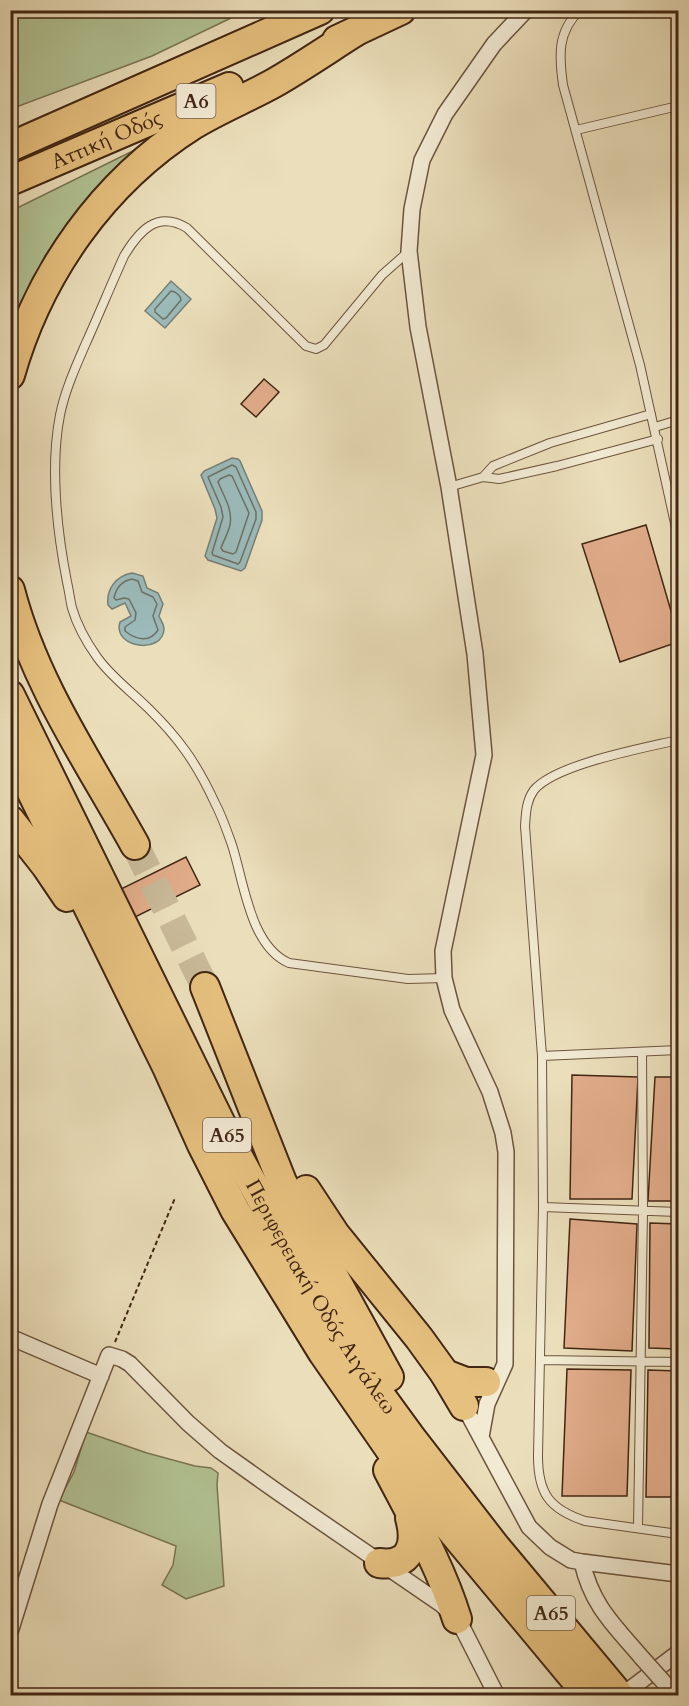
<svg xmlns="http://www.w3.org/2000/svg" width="689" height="1706" viewBox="0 0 689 1706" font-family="Cardo,serif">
  <rect width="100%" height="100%" fill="#ebdfbb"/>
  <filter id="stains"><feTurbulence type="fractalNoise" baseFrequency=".00333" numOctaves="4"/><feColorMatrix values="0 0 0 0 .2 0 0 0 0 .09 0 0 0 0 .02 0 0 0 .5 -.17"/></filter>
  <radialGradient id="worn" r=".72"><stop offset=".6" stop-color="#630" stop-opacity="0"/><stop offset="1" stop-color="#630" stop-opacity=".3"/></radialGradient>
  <path fill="#b2c394" stroke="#7a7454" stroke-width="1.5" d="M64,10l167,8 -79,38 -141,53v-98z
    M153,141l-59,52 -49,63 -34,67 -1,-96 5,-18z
    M86,1432l61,21 48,13 16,2 7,5 -1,12 7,101 -38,13 -24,-14 11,-20 3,-19 -117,-46 15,-28z"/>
  <path fill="#9bbab9" stroke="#777f77" stroke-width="1.5" d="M171,281l20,18 -26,29 -20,-17z
    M232,458l6,1 2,2 22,50v9l-17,48 -4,3 -33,-11 -3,-4 12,-38 -2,-9 -14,-34 3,-4z
    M132,573l11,3 4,12 11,5 5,11 -4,12c2,5 5,8 5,13 -1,26 -52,19 -44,-7l11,-6 -6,-13 -13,6 -4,-4c-2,-16 8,-29 24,-32z"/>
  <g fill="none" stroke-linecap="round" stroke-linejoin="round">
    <path stroke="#6e7066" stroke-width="1.5" d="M171,291c4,0 10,5 10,9l-15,18 -3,1 -8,-7v-3z
      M232,465l4,2 20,45v7l-16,43 -2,2 -25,-9 -1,-2 11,-36 -2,-10 -13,-30z
      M229,475l3,1 17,37 -13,39 -3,2 -10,-3 -2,-3c3,-8 7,-15 9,-23 3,-16 -7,-30 -12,-43l2,-3z
      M132,579l6,2 4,11 11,5 4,7 -4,12 5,14c-8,13 -22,10 -33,1v-4l10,-7 1,-7 -7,-14 -5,-1 -8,2 -2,-2c2,-10 8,-17 18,-19z"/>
  </g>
  <path fill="#e1ac8a" stroke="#422613" stroke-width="1.5" d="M264,379l15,13 -23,25 -15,-13z
    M646,525l32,110v7l-58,20 -38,-118z
    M186,857l14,28 -67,33 -14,-28z
    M572,1075l66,2 -6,122h-62z
    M655,1077h23v124h-30z
    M570,1219l67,5 -5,127 -68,-3z
    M650,1223l28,1v125l-29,-1z
    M567,1369l64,1 -4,126h-65z
    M648,1370l30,1v126h-32z"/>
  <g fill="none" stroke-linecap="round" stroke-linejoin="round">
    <path stroke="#c9ba99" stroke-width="28" stroke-dasharray="28 14" stroke-linecap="butt" d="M135,845l70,142"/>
    <defs>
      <path id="lane" d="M580,10c-23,22 -21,46 -17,75l77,280 38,172
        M576,130l102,-24
        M408,252l-26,23 -58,70 -8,4 -10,-3 -119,-118c-30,-18 -48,3 -63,28 -13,29 -25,58 -38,87 -10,23 -21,47 -26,72 -10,51 -3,116 7,167 2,8 3,18 5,26 5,17 15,35 25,49 14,20 34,34 51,51 31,30 49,56 67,95 7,13 12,28 17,42 12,37 18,101 57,118l119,16 36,-1
        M655,427l23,-7
        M483,477l10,-11 57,-23 101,-29
        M449,487l34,-10 16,2 58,-13 101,-27
        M678,740c-34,8 -122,24 -144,50 -8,11 -8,23 -9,36l17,230 1,151 -5,249c0,37 11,53 47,65l93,13
        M542,1056l136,-6
        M543,1207l135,5
        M541,1360l137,2
        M638,1528l5,-317 -1,-159"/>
      <path id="street" d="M10,1337l91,39
        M467,1403l-3,3 65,121 21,20 21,13 11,2 96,12
        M481,1437l6,-33 18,-40 1,-212 -3,-19 -13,-41 -38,-82 -8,-32 -1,-27 41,-196 -9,-101 -26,-167 -31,-160 -9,-76 3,-42 10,-49 23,-46 49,-70 32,-34
        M582,1562c10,44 32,63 60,96
        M10,1632l40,-128 59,-149 13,4 8,5 58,59 32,28 59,42 162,111 16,15 7,12 33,65
        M621,1696l57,-43"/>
      <g id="highway">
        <path d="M337,40l64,-30"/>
        <path d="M10,147l310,-137"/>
        <path id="s1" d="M10,181l219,-94"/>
        <path d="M10,375c29,-102 93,-193 183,-250 26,-16 54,-27 81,-42 28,-16 54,-34 81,-51"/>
        <path d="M10,590c24,93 79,172 125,255"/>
        <path id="s2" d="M10,695l217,441 71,131 32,52 37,58 43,59 85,110 125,150"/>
        <path d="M10,748l157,319 35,78 33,65 88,143 68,98 55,73 143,172"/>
        <path d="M10,820l36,46 21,31"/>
        <path d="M205,987l77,195 107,195"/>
        <path d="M306,1190l29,44 84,104 26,36 19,32"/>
        <path d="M445,1374l21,8h20"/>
        <path d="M388,1470c25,48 53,97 69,149"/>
        <path d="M379,1563c32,4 38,-19 31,-45"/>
      </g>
    </defs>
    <use href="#lane" stroke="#6c543d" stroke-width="10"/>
    <use href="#street" stroke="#6c543d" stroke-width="18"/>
    <use href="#highway" stroke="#422613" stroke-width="32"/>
    <path stroke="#422613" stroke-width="2" stroke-dasharray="4.5 3" stroke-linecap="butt" d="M115,1342l60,-144"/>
    <use href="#lane" stroke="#f2ead3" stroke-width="8"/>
    <use href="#street" stroke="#f2ead3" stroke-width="15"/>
    <use href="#highway" stroke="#e6c07e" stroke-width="28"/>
    <path stroke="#422613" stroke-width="4.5" stroke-dasharray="10 10" stroke-linecap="butt" d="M669,1696l9,-8"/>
    <defs>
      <path id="street-bridge" d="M642,1658l34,38"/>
    </defs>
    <use href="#street-bridge" stroke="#6c543d" stroke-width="18" stroke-linecap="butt"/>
    <use href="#street-bridge" stroke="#f2ead3" stroke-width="15"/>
  </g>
  <g text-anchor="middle" stroke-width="4.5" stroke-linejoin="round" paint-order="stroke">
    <g fill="#f2ead3" stroke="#77614d" stroke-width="1.5">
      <rect x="176.5" y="84" width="39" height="34" rx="4.5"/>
      <rect x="203" y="1118" width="48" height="34" rx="4.5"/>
      <rect x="527" y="1596" width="48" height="34" rx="4.5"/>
    </g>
    <g font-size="20" font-weight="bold" fill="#422613">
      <text x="196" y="108">Α6</text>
      <text x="227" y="1142">Α65</text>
      <text x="551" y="1620">Α65</text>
    </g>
    <g font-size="21" fill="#422613" stroke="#f2ead3">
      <text dy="7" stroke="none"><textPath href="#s1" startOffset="105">Αττική Οδός</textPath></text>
      <text dy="7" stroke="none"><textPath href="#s2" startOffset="678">Περιφερειακή Οδός Αιγάλεω</textPath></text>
    </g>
  </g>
  <rect width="689" height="1706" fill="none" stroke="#ebdfbb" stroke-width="36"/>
  <rect x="12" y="12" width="665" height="1682" fill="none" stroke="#422613" stroke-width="3"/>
  <rect x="18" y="18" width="653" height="1670" fill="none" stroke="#422613" stroke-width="1.5"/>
  <rect width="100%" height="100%" filter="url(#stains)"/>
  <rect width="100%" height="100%" fill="url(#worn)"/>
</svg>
